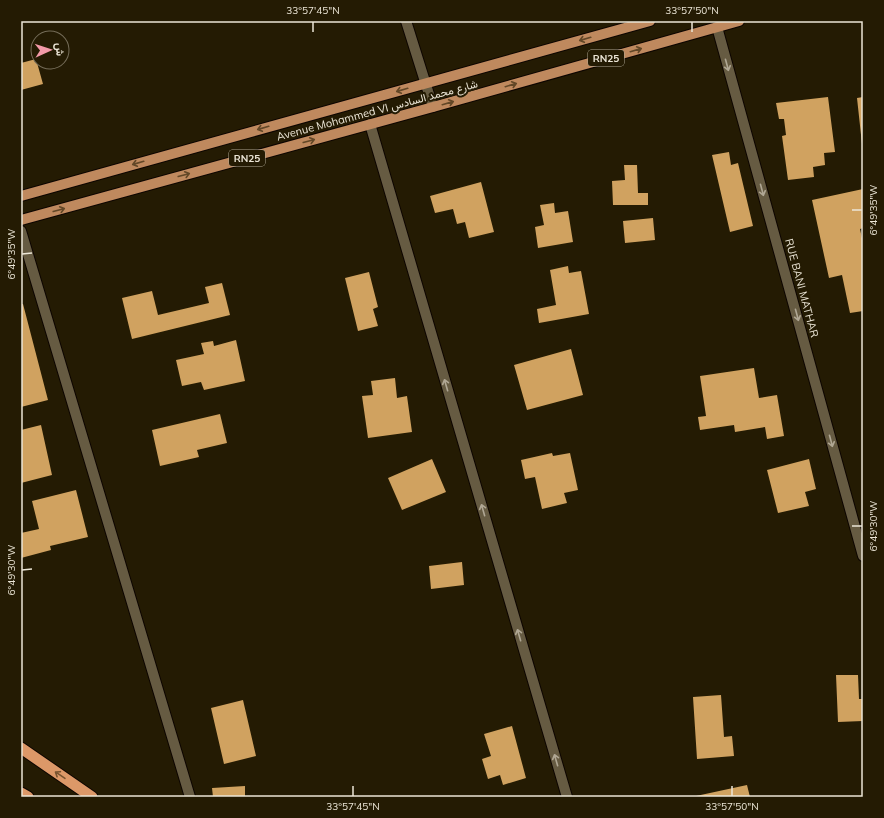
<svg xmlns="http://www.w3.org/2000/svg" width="884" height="818" viewBox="0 0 884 818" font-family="Mulish,Vazirmatn,sans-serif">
  <rect width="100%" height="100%" fill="#241b03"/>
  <path fill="#d0a260" d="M36,59l7,25 -22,6v-27z
    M828,97l7,55 -11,1 1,12 -12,2 1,10 -26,3 -6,-44 4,-1 -2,-16h-5l-3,-16z
    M863,97v47h-1l-5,-46z
    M729,152l2,13 7,-2 15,63 -23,6 -18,-77z
    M624,165h13l1,28h10v12h-35l-1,-24 13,-1z
    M481,182l13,50 -25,6 -4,-16 -8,2 -4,-15 -18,4 -5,-17z
    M863,189v39l-3,1 3,14v68l-13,2 -8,-38 -13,3 -17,-78z
    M554,203l1,10 13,-2 5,31 -35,6 -3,-21 9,-2 -4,-20z
    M653,218l2,22 -30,3 -2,-22z
    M568,266l1,7 12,-2 8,43 -50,9 -2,-14 19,-4 -6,-35z
    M369,272l9,35 -5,2 5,17 -20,5 -13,-53z
    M222,283l8,32 -98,24 -10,-41 30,-7 6,24 51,-12 -4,-16z
    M21,304h2l25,96 -27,7z
    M236,340l9,41 -41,9 -3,-8 -19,4 -6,-26 28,-6 -3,-11 12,-2 1,5z
    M571,349l12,46 -56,15 -13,-45z
    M754,368l5,30 18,-3 7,41 -17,3 -2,-12 -30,5 -1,-7 -34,5 -2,-13 8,-1 -6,-40z
    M395,378l2,20 10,-2 5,36 -44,6 -6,-42 11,-1 -2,-14z
    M220,414l7,29 -30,7 2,7 -39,9 -8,-36z
    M41,425l11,50 -31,8v-53z
    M552,453l1,3 17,-3 8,37 -14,3 3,10 -25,6 -7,-32 -10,2 -4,-19z
    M432,459l14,33 -44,18 -14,-32z
    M809,459l7,30 -11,3 4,14 -31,7 -11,-43z
    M76,490l12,47 -38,9 1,4 -30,8v-25l18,-4 -7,-28z
    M462,562l2,23 -33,4 -2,-23z
    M836,675h22l1,24h4v22l-25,1z
    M721,695l3,42 8,-1 2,20 -37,3 -4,-62z
    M243,700l13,56 -32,8 -13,-56z
    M512,726l14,52 -23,7 -3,-10 -12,4 -6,-20 9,-3 -7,-22z
    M747,785l3,12h-54v-1z
    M245,786v11h-32l-1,-9z"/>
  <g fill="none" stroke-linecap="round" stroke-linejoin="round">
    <defs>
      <path id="minor" d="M717,27l146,529
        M370,124l197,673
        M21,231l169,566"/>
      <path id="tertiary" d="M406,21l27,86"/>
      <path id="primary" d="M21,196c210,-59 419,-116 629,-175
        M21,220l412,-113 306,-86"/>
      <path id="trunk" d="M21,748l71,49
        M21,793l7,4"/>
    </defs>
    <use href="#minor" stroke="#0d0500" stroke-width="12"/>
    <use href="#tertiary" stroke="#0d0500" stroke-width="12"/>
    <use href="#primary" stroke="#0d0500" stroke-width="12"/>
    <use href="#trunk" stroke="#0d0500" stroke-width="13"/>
    <use href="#minor" stroke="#665b42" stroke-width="10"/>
    <use href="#tertiary" stroke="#665b42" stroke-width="10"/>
    <use href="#primary" stroke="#bf895e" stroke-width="10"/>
    <use href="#trunk" stroke="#dc9868" stroke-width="11"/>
  </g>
  <defs><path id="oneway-shaft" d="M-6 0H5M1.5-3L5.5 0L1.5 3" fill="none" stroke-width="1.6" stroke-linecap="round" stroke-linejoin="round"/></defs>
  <g stroke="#624727">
    <use href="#oneway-shaft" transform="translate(585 39) rotate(164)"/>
    <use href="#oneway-shaft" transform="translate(636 50) rotate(-16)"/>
    <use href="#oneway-shaft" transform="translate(511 85) rotate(-16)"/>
    <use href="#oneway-shaft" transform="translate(402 90) rotate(164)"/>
    <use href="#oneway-shaft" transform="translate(448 103) rotate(-16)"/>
    <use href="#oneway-shaft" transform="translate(263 128) rotate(164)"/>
    <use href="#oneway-shaft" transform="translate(309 141) rotate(-15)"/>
    <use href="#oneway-shaft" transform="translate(138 163) rotate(164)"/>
    <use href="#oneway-shaft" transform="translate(184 175) rotate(-15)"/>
    <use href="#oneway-shaft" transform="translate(59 210) rotate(-15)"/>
  </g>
  <g stroke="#b0a794">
    <use href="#oneway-shaft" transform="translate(727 65) rotate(75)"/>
    <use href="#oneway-shaft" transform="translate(762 190) rotate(75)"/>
    <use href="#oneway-shaft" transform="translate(797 315) rotate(75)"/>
    <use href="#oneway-shaft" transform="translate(446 385) rotate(-106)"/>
    <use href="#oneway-shaft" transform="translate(831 441) rotate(75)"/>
    <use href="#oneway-shaft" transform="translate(483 510) rotate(-106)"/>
    <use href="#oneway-shaft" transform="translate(519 635) rotate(-106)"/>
    <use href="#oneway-shaft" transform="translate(556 760) rotate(-106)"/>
  </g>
  <use stroke="#775330" href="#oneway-shaft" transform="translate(60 775) rotate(-146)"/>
  <path fill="none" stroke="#ece6d7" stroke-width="1.5" d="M313,22v10M692,22v10M852,210h10M22,254l10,-1M852,526h10M22,570l10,-1M353,786v10M732,786v10"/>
  <g text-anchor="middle" stroke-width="4" stroke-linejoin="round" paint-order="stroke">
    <g fill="#241b03" stroke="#b0a997" stroke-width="1">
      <rect x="588" y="50" width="36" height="16" rx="3"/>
      <rect x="229" y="150" width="36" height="16" rx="3"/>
    </g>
    <g font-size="10" font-weight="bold" fill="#ece6d7">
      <text x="606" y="62">RN25</text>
      <text x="247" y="162">RN25</text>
    </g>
    <g font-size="11" fill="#ece6d7" stroke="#241b03">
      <text transform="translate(377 110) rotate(-15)" y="4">Avenue Mohammed VI شارع محمد السادس</text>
      <text transform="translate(802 288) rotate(75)" y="4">RUE BANI MATHAR</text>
    </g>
  </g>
  <rect width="884" height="818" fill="none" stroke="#241b03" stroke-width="44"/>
  <g transform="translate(50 50) rotate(87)"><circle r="19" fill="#241b03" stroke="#746c58"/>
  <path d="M0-3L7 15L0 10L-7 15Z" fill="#f39aa9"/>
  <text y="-6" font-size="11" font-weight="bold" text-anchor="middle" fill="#ece6d7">ش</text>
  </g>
  <rect x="22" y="22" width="840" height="774" fill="none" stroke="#ece6d7" stroke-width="1.5"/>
  <g font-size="10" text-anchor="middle" fill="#ece6d7">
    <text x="313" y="14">33°57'45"N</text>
    <text x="692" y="14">33°57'50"N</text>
    <text transform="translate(873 210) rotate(-90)" y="4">6°49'35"W</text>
    <text transform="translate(11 254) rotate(-90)" y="4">6°49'35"W</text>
    <text transform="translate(873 526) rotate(-90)" y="4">6°49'30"W</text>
    <text transform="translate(11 570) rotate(-90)" y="4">6°49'30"W</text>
    <text x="353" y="810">33°57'45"N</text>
    <text x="732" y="810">33°57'50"N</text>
  </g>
</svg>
